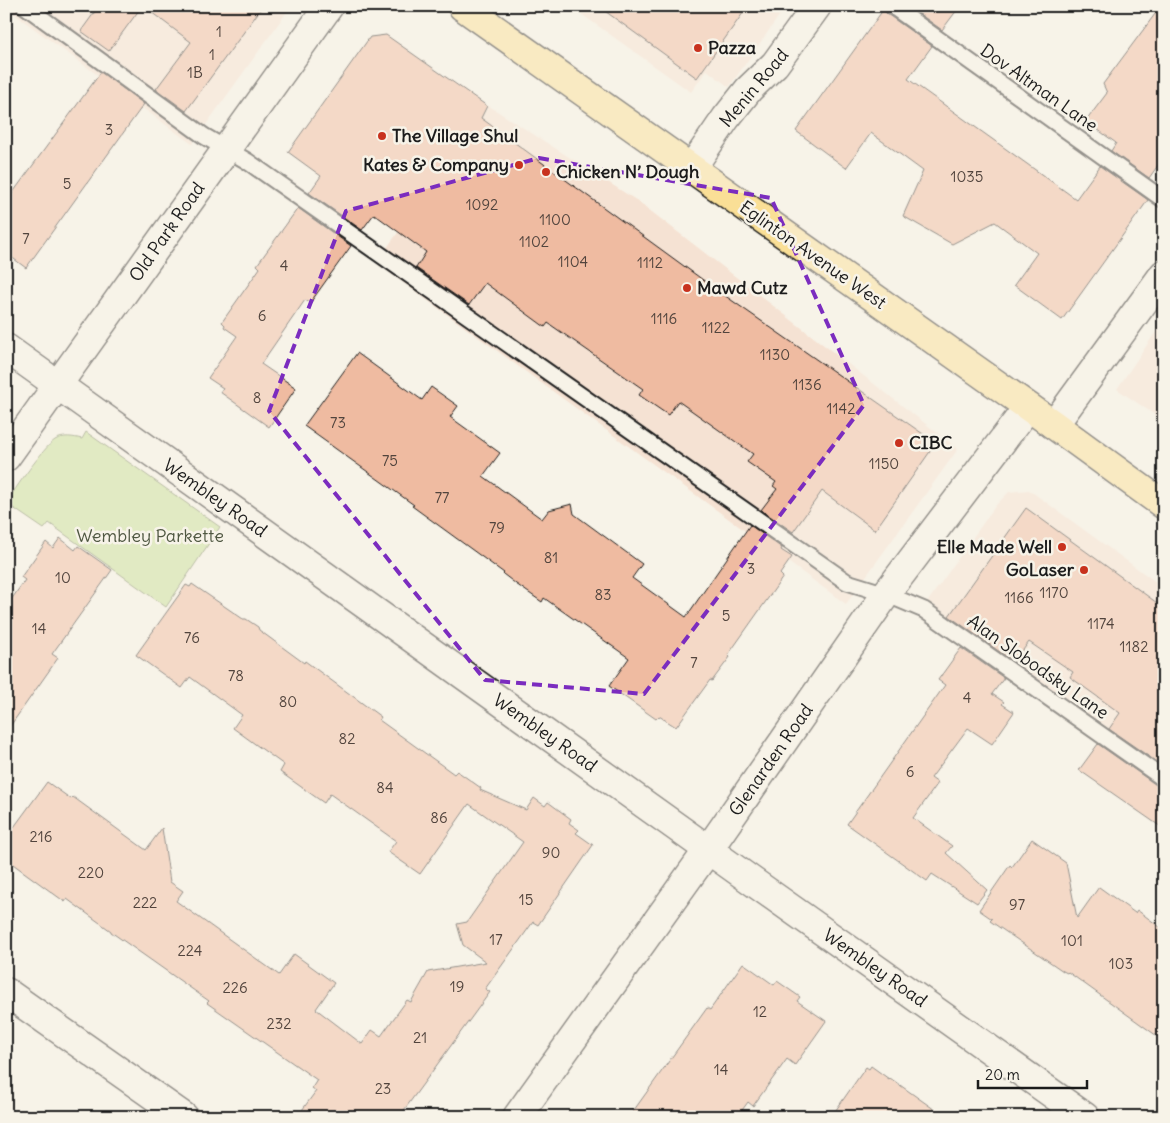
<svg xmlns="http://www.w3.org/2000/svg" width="1170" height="1123" viewBox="0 0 1170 1123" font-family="Delius,sans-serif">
  <rect width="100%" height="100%" fill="#f7f3e8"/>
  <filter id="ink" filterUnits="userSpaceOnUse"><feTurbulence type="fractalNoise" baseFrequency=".02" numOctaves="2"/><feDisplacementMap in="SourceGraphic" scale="10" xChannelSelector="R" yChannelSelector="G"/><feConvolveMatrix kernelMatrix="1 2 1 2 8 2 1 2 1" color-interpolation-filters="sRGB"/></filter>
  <g filter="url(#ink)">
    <path fill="#f5e2d3" d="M6,6h285l-99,138 -186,-136z
      M570,6h216l-57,81 -22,-17 -16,22z
      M489,106l150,96 319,247 -112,155 -470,-341z
      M1164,320v101l-47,-32z
      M1029,490l135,98v199l-245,-173 77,-109 13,-13z"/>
    <path fill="#c6e097" stroke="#717e5a" d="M86,432l134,95 -54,80 -117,-84 -5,6 -38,-26c9,-14 37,-55 49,-63 8,-5 19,-3 27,-1z"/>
    <path fill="#efbba1" stroke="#1c1c1c" d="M99,6h43l-33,45 -28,-20z
      M143,6h120l-77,105 -30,-22 35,-47z
      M598,6h150l-51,72z
      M908,6h52l-18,24z
      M1161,6h3v151l-15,21 -38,-27 5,-8 -30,-22 21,-28 -4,-9z
      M883,10l4,4 45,32 -24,33 168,120 24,-33 48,34 -86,120 -48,-35 23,-32 -42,-31 -43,22 -49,-28 20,-45 -52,-38 -25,35 -50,-37z
      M386,35l101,71 -6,12 78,57 155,113 222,155 -61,87 -53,-39 -29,41 -32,-22 16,-21 -4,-3 3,-4 -29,-20 6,-8 -75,-53 -10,14 -29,-20 4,-6 -95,-66 -3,4 -60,-44 -16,22 -53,-37 10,-16 -52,-38 -12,16 -53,-37 12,-17 -33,-24 82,-115z
      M101,72l43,32 -118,164 -20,-15v-51z
      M298,208l53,38 -41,57 -5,-3 -44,64 35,24 -27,39 -49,-35 3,-4 -15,-10 29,-42 -13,-9 1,-2 -3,-3 38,-54 -3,-3z
      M357,353l65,47 9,-13 27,19 -8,11 50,36 -17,23 59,43 7,-9 23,-6 2,10 68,50 -10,14 54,39 64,-92 32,23 -1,2 11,7 -12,17 3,3 -55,78 2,2 -18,24 -2,-1 -34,47 -17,-11 -3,3 -47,-33 20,-28 -85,-60 -2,4 -26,-18 -13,-10 1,-1 -92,-67 2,-1 -110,-79z
      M1026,508l138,100v159l-55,-38 11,-16 -50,-36 3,-5 -44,-30 -15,20 -65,-46z
      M60,538l15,12 3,-4 34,24 -60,84 6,4 -52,74v-125l19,-27 -4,-3 25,-35 7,6z
      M192,584l51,35h3l12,8 1,3 45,33 1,-2 76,56 -2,3 75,54 3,-3 24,17 -1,2 46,20 8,-12 11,8 3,-4 23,17 -2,4 10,7 -3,3 17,12 -55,80 -5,-3 -48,67 5,3 -91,125h-102l19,-26 -4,-3 5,-8 -110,-77 2,-2 -98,-69v-1l-44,-32 -2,3 -59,-43v-21l41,-56 24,17 2,-2 73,53 16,-22 8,54 13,9 -7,10 103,74 15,-21 40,29 -18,26 46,35 10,-14 9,6 26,-36 4,2 17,-30 58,-10 -23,-17 -6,-21 10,-2 56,-80 -54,-38 -49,70 -32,-22 8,-11 -66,-47 -6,9 -44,-31 4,-7 -51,-37 9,-13 -52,-38 -8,11 -46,-33 50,-70 4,2z
      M961,648l43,30 -12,16 12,8 -2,2 12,8 -22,32 -24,-16 -37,50 7,5 -25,35 39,28 -6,7 41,37 -10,13 -45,-29 -5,7 -80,-57 98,-139 -7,-5z
      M1098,744l61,43 5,1v41l-85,-59z
      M1032,839l34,24 11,55 22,-31 36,26 2,-3 27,20v111l-96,-69 -1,1 -4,-2 -73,-50 2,-2 -13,-9 31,-45 2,2z
      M743,963l31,22 3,-4 23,16 -3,4 29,20 -31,44 -8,-6 -34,47 -5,-4 -11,15h-108l78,-109 3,2z
      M871,1066l18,13 1,-1 55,39h-114l35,-50 3,2z"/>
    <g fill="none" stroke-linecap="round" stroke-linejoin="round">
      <defs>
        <path id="service" d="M25,6l179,130 43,25 600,421 39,12 38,16 240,169
          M892,6l272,194"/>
        <path id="minor" d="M691,169l35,-51 23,-29 26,-25 42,-58
          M6,348l746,533 333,236
          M1054,425l110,-151
          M6,457l323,-451
          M6,992l178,125
          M517,1117l191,-267 178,-256 142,-187"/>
        <path id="primary" d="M462,6l592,419 110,80"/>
      </defs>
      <use href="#service" stroke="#1c1c1c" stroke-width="19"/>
      <use href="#minor" stroke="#1c1c1c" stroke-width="31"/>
      <use href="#primary" stroke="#1c1c1c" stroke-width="31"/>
      <use href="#service" stroke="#f7f3e8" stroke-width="15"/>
      <use href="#minor" stroke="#f7f3e8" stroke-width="28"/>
      <use href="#primary" stroke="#fadf96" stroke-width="28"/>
    </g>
  </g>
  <path d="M0 0H1170V1123H0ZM539,158l232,40 93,207 -220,289 -159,-14 -216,-269 77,-200z" fill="#f7f3e8" fill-opacity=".55" fill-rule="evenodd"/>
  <path fill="none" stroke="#7b2cbf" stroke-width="4" stroke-dasharray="10 6" stroke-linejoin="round" d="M539,158l232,40 93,207 -220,289 -159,-14 -216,-269 77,-200z"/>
  <g fill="#c8321e" stroke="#f7f3e8" stroke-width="2">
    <circle cx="698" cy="48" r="5"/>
    <circle cx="382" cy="136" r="5"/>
    <circle cx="519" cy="165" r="5"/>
    <circle cx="546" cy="172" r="5"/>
    <circle cx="687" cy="288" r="5"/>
    <circle cx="899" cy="443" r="5"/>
    <circle cx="1062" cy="547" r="5"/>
    <circle cx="1084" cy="570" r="5"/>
  </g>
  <g text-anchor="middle" stroke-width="5" stroke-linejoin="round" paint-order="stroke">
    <g font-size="15" fill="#51443d">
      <text x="219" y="37">1</text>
      <text x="212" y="60">1</text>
      <text x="195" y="78">1B</text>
      <text x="109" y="135">3</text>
      <text x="967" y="182">1035</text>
      <text x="67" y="189">5</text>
      <text x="482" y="210">1092</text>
      <text x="555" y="225">1100</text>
      <text x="26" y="244">7</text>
      <text x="534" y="247">1102</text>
      <text x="573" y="267">1104</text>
      <text x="650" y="268">1112</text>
      <text x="284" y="271">4</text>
      <text x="262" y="321">6</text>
      <text x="664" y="324">1116</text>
      <text x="716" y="333">1122</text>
      <text x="775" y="360">1130</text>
      <text x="807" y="390">1136</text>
      <text x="257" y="403">8</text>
      <text x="841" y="414">1142</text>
      <text x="338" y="428">73</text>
      <text x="390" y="466">75</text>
      <text x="884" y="469">1150</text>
      <text x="442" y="503">77</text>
      <text x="497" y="533">79</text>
      <text x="551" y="563">81</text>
      <text x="751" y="574">3</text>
      <text x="63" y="583">10</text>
      <text x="1054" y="598">1170</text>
      <text x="603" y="600">83</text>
      <text x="1019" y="603">1166</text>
      <text x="726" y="621">5</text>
      <text x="1101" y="629">1174</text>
      <text x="39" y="634">14</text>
      <text x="192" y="643">76</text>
      <text x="1134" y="652">1182</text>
      <text x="694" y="668">7</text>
      <text x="236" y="681">78</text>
      <text x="967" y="703">4</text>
      <text x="288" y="707">80</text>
      <text x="347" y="744">82</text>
      <text x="910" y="777">6</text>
      <text x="385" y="793">84</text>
      <text x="439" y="823">86</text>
      <text x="41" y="842">216</text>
      <text x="551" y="858">90</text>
      <text x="91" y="878">220</text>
      <text x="526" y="905">15</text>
      <text x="145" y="908">222</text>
      <text x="1017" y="910">97</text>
      <text x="496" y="945">17</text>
      <text x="1072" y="946">101</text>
      <text x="190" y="956">224</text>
      <text x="1121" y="969">103</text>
      <text x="457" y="992">19</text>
      <text x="235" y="993">226</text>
      <text x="760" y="1017">12</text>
      <text x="279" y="1029">232</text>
      <text x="420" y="1043">21</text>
      <text x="721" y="1075">14</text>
      <text x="383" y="1094">23</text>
    </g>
    <g font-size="18" font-weight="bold" fill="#1c1c1c" stroke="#f7f3e8" text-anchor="start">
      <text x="708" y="54">Pazza</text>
      <text x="392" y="142">The Village Shul</text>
      <text x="509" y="171" text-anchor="end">Kates &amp; Company</text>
      <text x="556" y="178">Chicken N’ Dough</text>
      <text x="697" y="294">Mawd Cutz</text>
      <text x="909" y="449">CIBC</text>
      <text x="1052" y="553" text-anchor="end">Elle Made Well</text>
      <text x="1074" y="576" text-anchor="end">GoLaser</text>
    </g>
    <g font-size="18" fill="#1c1c1c" stroke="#f7f3e8">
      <text transform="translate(754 88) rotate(-50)" y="6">Menin Road</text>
      <text transform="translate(1039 88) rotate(35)" y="6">Dov Altman Lane</text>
      <text transform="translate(167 232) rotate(-55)" y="6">Old Park Road</text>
      <text transform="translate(813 255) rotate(35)" y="6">Eglinton Avenue West</text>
      <text transform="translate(215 498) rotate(35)" y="6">Wembley Road</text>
      <text transform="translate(1038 667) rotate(35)" y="6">Alan Slobodsky Lane</text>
      <text transform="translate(545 733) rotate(35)" y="6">Wembley Road</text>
      <text transform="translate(771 760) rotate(-55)" y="6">Glenarden Road</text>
      <text transform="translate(875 968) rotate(35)" y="6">Wembley Road</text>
    </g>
    <g font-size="18" fill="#4f5741" stroke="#f7f3e8">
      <text x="150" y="542">Wembley Parkette</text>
    </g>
  </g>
  <rect width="1170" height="1123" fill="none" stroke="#f7f3e8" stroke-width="25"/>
  <rect x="12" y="12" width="1145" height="1098" fill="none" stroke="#1c1c1c" stroke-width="2" filter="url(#ink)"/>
  <path d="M978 1080v8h109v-8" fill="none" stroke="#1c1c1c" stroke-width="2.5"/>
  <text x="985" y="1080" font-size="15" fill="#1c1c1c" stroke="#f7f3e8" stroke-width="4" paint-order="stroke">20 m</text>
</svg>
